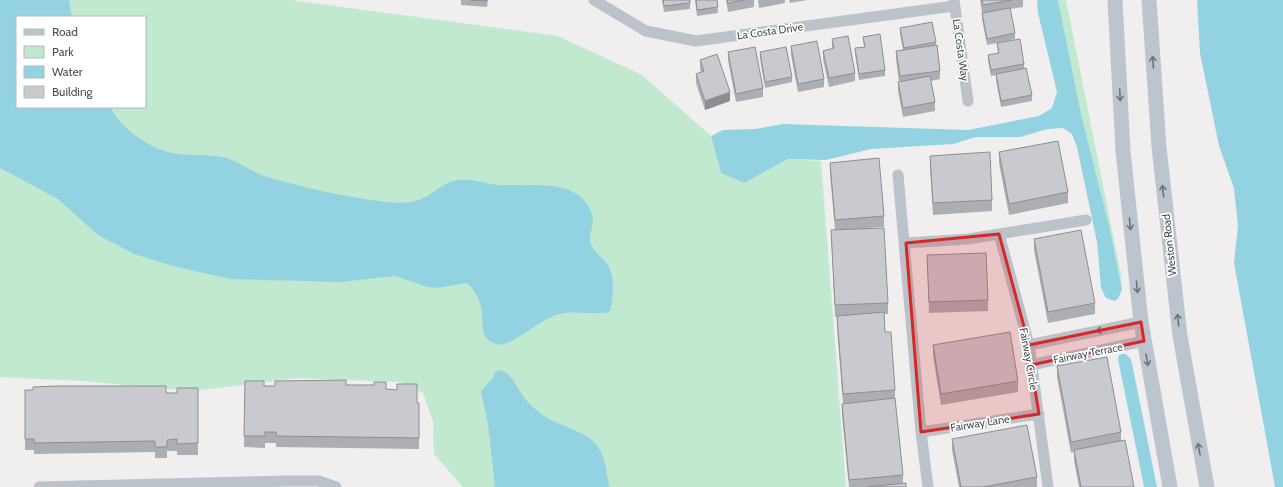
<svg xmlns="http://www.w3.org/2000/svg" width="1283" height="487" viewBox="0 0 1283 487" font-family="Cabin,sans-serif">
  <rect width="100%" height="100%" fill="#f0eeee"/>
  <path fill="#c1e9d0" fill-rule="evenodd" d="M0,0h290l268,36 84,39 69,61 10,37 23,10 44,-24 33,2 25,326h-383l-29,-33 -1,-33 -10,-28 -23,-11 -103,-4 -104,13 -111,-10 -82,-4zM17,17h128v90h-128z
    M1058,0h8l55,275 1,14 -13,-64 -28,-111z"/>
  <path fill="#93d3e1" d="M0,0h69l3,17h-55v90h94c7,20 40,42 61,46 16,3 33,1 50,4 16,3 29,15 45,20 38,11 79,20 118,25 14,1 30,2 42,-6 9,-5 17,-13 27,-15 16,-5 31,4 47,4 29,2 80,-9 91,30 3,8 -2,16 -2,25 1,10 12,17 18,25 7,12 5,30 3,44l-2,3c-18,4 -35,-3 -53,3 -19,7 -35,24 -55,30 -24,-4 -16,-20 -20,-38 -2,-9 -7,-18 -14,-24l-30,5 -10,-1 -32,-11 -54,6 -111,-3 -57,-13 -39,-12 -36,-19 -40,-36 -58,-31z
    M1037,0h21l23,114 28,111 13,64 -4,10 -4,2 -8,-3 -5,-10 -4,-46 -20,-95 -5,-13 -9,-6 -15,1 -28,8h-44l-23,7 -82,5 -45,11 -38,-1 -44,24 -23,-10 -10,-37 12,-6 32,-1 28,-5 185,6 71,-14 13,-8 5,-16 -19,-79z
    M1197,0h86v487h-8l-41,-224 4,-37 -4,-38 -15,-42 -19,-93z
    M1122,354h4l5,5 26,128h-13l-26,-128 1,-4z
    M500,370c12,3 16,17 24,27 4,6 11,12 17,17 15,11 44,17 54,29 10,12 12,29 14,44h-114l-7,-63 -7,-33 12,-13 1,-5z"/>
  <g fill="none" stroke-linecap="round" stroke-linejoin="round">
    <path stroke="#bbc2c9" stroke-width="11" d="M594,0l52,31 50,10 258,-35
      M954,0l14,101
      M898,175l23,257 7,55
      M999,234l30,111 19,142
      M906,243l62,-4 118,-19
      M1029,345l112,-23
      M1031,365l113,-24
      M921,432l118,-18
      M39,487l250,-6h30l17,6"/>
    <path stroke="#bcc5ce" stroke-width="15" d="M1115,0l8,151 18,171 29,165
      M1149,0l10,147 21,189 27,151"/>
  </g>
  <path fill="#adaeb3" d="M461,0h27l-1,7 -26,-2z
    M662,0h28v9l-26,3z
    M695,0h22l1,13 -21,3z
    M726,0h28v7l-26,5z
    M758,0h27v3l-26,5z
    M789,0h18l-17,3z
    M980,0h43v7l-13,2 5,24v6l-28,6 -5,-26v-6z
    M900,28l36,14v4l4,25v8l-9,2 4,21v9l-32,6 -5,-26v-9h1l-3,-23v-8l7,-1 -3,-16z
    M863,37l22,33v6l-26,4 -4,-26v-6l9,-1z
    M832,39l23,34v8l-26,6 -6,-28v-8l9,-2z
    M997,43l27,21v5l8,26v6l-31,6 -5,-27v-5l-5,1 -3,-15v-6l10,-2z
    M791,46l33,33v8l-26,5 -7,-37z
    M728,52l35,36v9l-27,5 -8,-42z
    M760,52l32,25v5l-27,6 -5,-30z
    M700,60l30,41 -25,9 -9,-27v-9l5,-2 -1,-3z
    M999,152l69,40v11l-59,12 -10,-52z
    M930,156l62,44v11l-59,4 -3,-48z
    M830,163l54,53v11l-17,1 21,75v11h-4l1,18 10,58v8l8,77v8l3,4h-57l-7,-72v-11h1l-6,-77v-11l-2,1 -4,-87h4l-5,-56z
    M1034,239l61,64v11l-47,9 -14,-73z
    M927,255l61,45v11l-59,2z
    M933,345l85,36v11l-77,13 -8,-49z
    M1057,366l64,66v8l13,47h-55l-5,-26v-9l-3,1 -14,-76z
    M245,381l19,5 82,-1 40,4 31,14h2v46l-143,-2v-4h-11v5l-21,-1z
    M198,388v67h-21v-4h-10v7h-12v-6l-121,2v-4h-9v-60l152,3z
    M952,439l85,38v10h-78l-7,-37z"/>
  <path fill="#8d8d92" d="M730,92v9l-25,9v-9z"/>
  <path fill="#c9cad0" stroke="#8d8d92" d="M470,0h17v1z
    M663,0h27v3l-26,3z
    M696,0h21l1,7 -21,3z
    M727,0h17l-16,3z
    M982,0h30l-29,5z
    M1010,8l5,25 -28,6 -5,-26z
    M932,22l4,20 -32,6 -4,-20z
    M880,34l5,36 -26,4 -4,-26 10,-1 -2,-10z
    M848,36l7,37 -26,5 -6,-27 11,-3 -2,-9z
    M1020,39l4,25 -33,6 -3,-15 11,-2 -2,-10z
    M817,41l7,38 -26,5 -7,-38z
    M937,45l3,26 -40,5 -4,-25z
    M755,47l8,41 -27,6 -8,-42z
    M786,47l6,30 -27,5 -5,-30z
    M717,54l13,38 -25,9 -9,-27 8,-3 -4,-11z
    M1026,68l6,27 -31,6 -5,-27z
    M930,76l5,26 -32,6 -5,-26z
    M1058,141l10,51 -59,12 -10,-52z
    M990,152l2,48 -59,3 -3,-47z
    M879,158l5,58 -49,4 -5,-57z
    M884,228l4,75 -53,2 -4,-75z
    M1081,230l14,73 -47,9 -14,-73z
    M986,253l2,47 -59,2 -2,-47z
    M884,312l1,20h6l4,58 -52,4 -6,-78z
    M1010,332l8,49 -77,13 -8,-49z
    M1107,357l14,75 -50,10 -14,-76z
    M346,380v5h28v-3h12v7l11,1v-6h20v19h2v35l-143,-2v-4h-11v4h-21l1,-55h19v5h11v-5z
    M56,386h110v7h11v-5h21v55l-21,1v-5l-10,1v7h-12v-6l-121,2v-4h-9v-49h8v-3z
    M895,398l8,77 -54,5 -7,-76z
    M1027,425l10,52 -54,10h-22l-9,-48z
    M1125,440l9,47h-53l-7,-37z
    M906,483v4h-39z"/>
  <defs><path id="oneway-shaft" d="M-6 0H5M1.5-3L5.5 0L1.5 3" fill="none" stroke-width="1.6" stroke-linecap="round" stroke-linejoin="round"/></defs>
  <g stroke="#6b747c">
    <use href="#oneway-shaft" transform="translate(1153 62) rotate(-94)"/>
    <use href="#oneway-shaft" transform="translate(1120 95) rotate(87)"/>
    <use href="#oneway-shaft" transform="translate(1163 191) rotate(-96)"/>
    <use href="#oneway-shaft" transform="translate(1130 224) rotate(84)"/>
    <use href="#oneway-shaft" transform="translate(1137 287) rotate(84)"/>
    <use href="#oneway-shaft" transform="translate(1178 320) rotate(-97)"/>
    <use href="#oneway-shaft" transform="translate(1147 360) rotate(80)"/>
    <use href="#oneway-shaft" transform="translate(1199 449) rotate(-101)"/>
  </g>
  <use stroke="#6a737b" href="#oneway-shaft" transform="translate(1102 330) rotate(168)"/>
  <path fill="#d62828" fill-opacity="0.2" stroke="#d62828" stroke-width="3" stroke-linejoin="round" d="M999,234l30,111 112,-23 3,19 -113,24 8,49 -118,18 -15,-189z"/>
  <g text-anchor="middle" stroke-width="3.5" stroke-linejoin="round" paint-order="stroke">
    <g font-size="11" fill="#485159" stroke="#fff">
      <text transform="translate(770 31) rotate(-8)" y="4">La Costa Drive</text>
      <text transform="translate(961 50) rotate(82)" y="4">La Costa Way</text>
      <text transform="translate(1169 245) rotate(-96)" y="4">Weston Road</text>
      <text transform="translate(1088 353) rotate(-11)" y="4">Fairway Terrace</text>
      <text transform="translate(1029 359) rotate(80)" y="4">Fairway Circle</text>
      <text transform="translate(980 423) rotate(-9)" y="4">Fairway Lane</text>
    </g>
  </g>
  <rect x="16" y="16" width="130" height="92" fill="#ffffff" stroke="#b6b9bd"/>
  <rect x="24" y="29" width="20" height="6" fill="#bcc5ce" stroke="#b6b9bd"/>
  <text x="52" y="36" font-size="12" fill="#485159">Road</text>
  <rect x="24" y="46" width="20" height="12" fill="#c1e9d0" stroke="#b6b9bd"/>
  <text x="52" y="56" font-size="12" fill="#485159">Park</text>
  <rect x="24" y="66" width="20" height="12" fill="#93d3e1" stroke="#b6b9bd"/>
  <text x="52" y="76" font-size="12" fill="#485159">Water</text>
  <rect x="24" y="86" width="20" height="12" fill="#c9cad0" stroke="#b6b9bd"/>
  <text x="52" y="96" font-size="12" fill="#485159">Building</text>
</svg>
